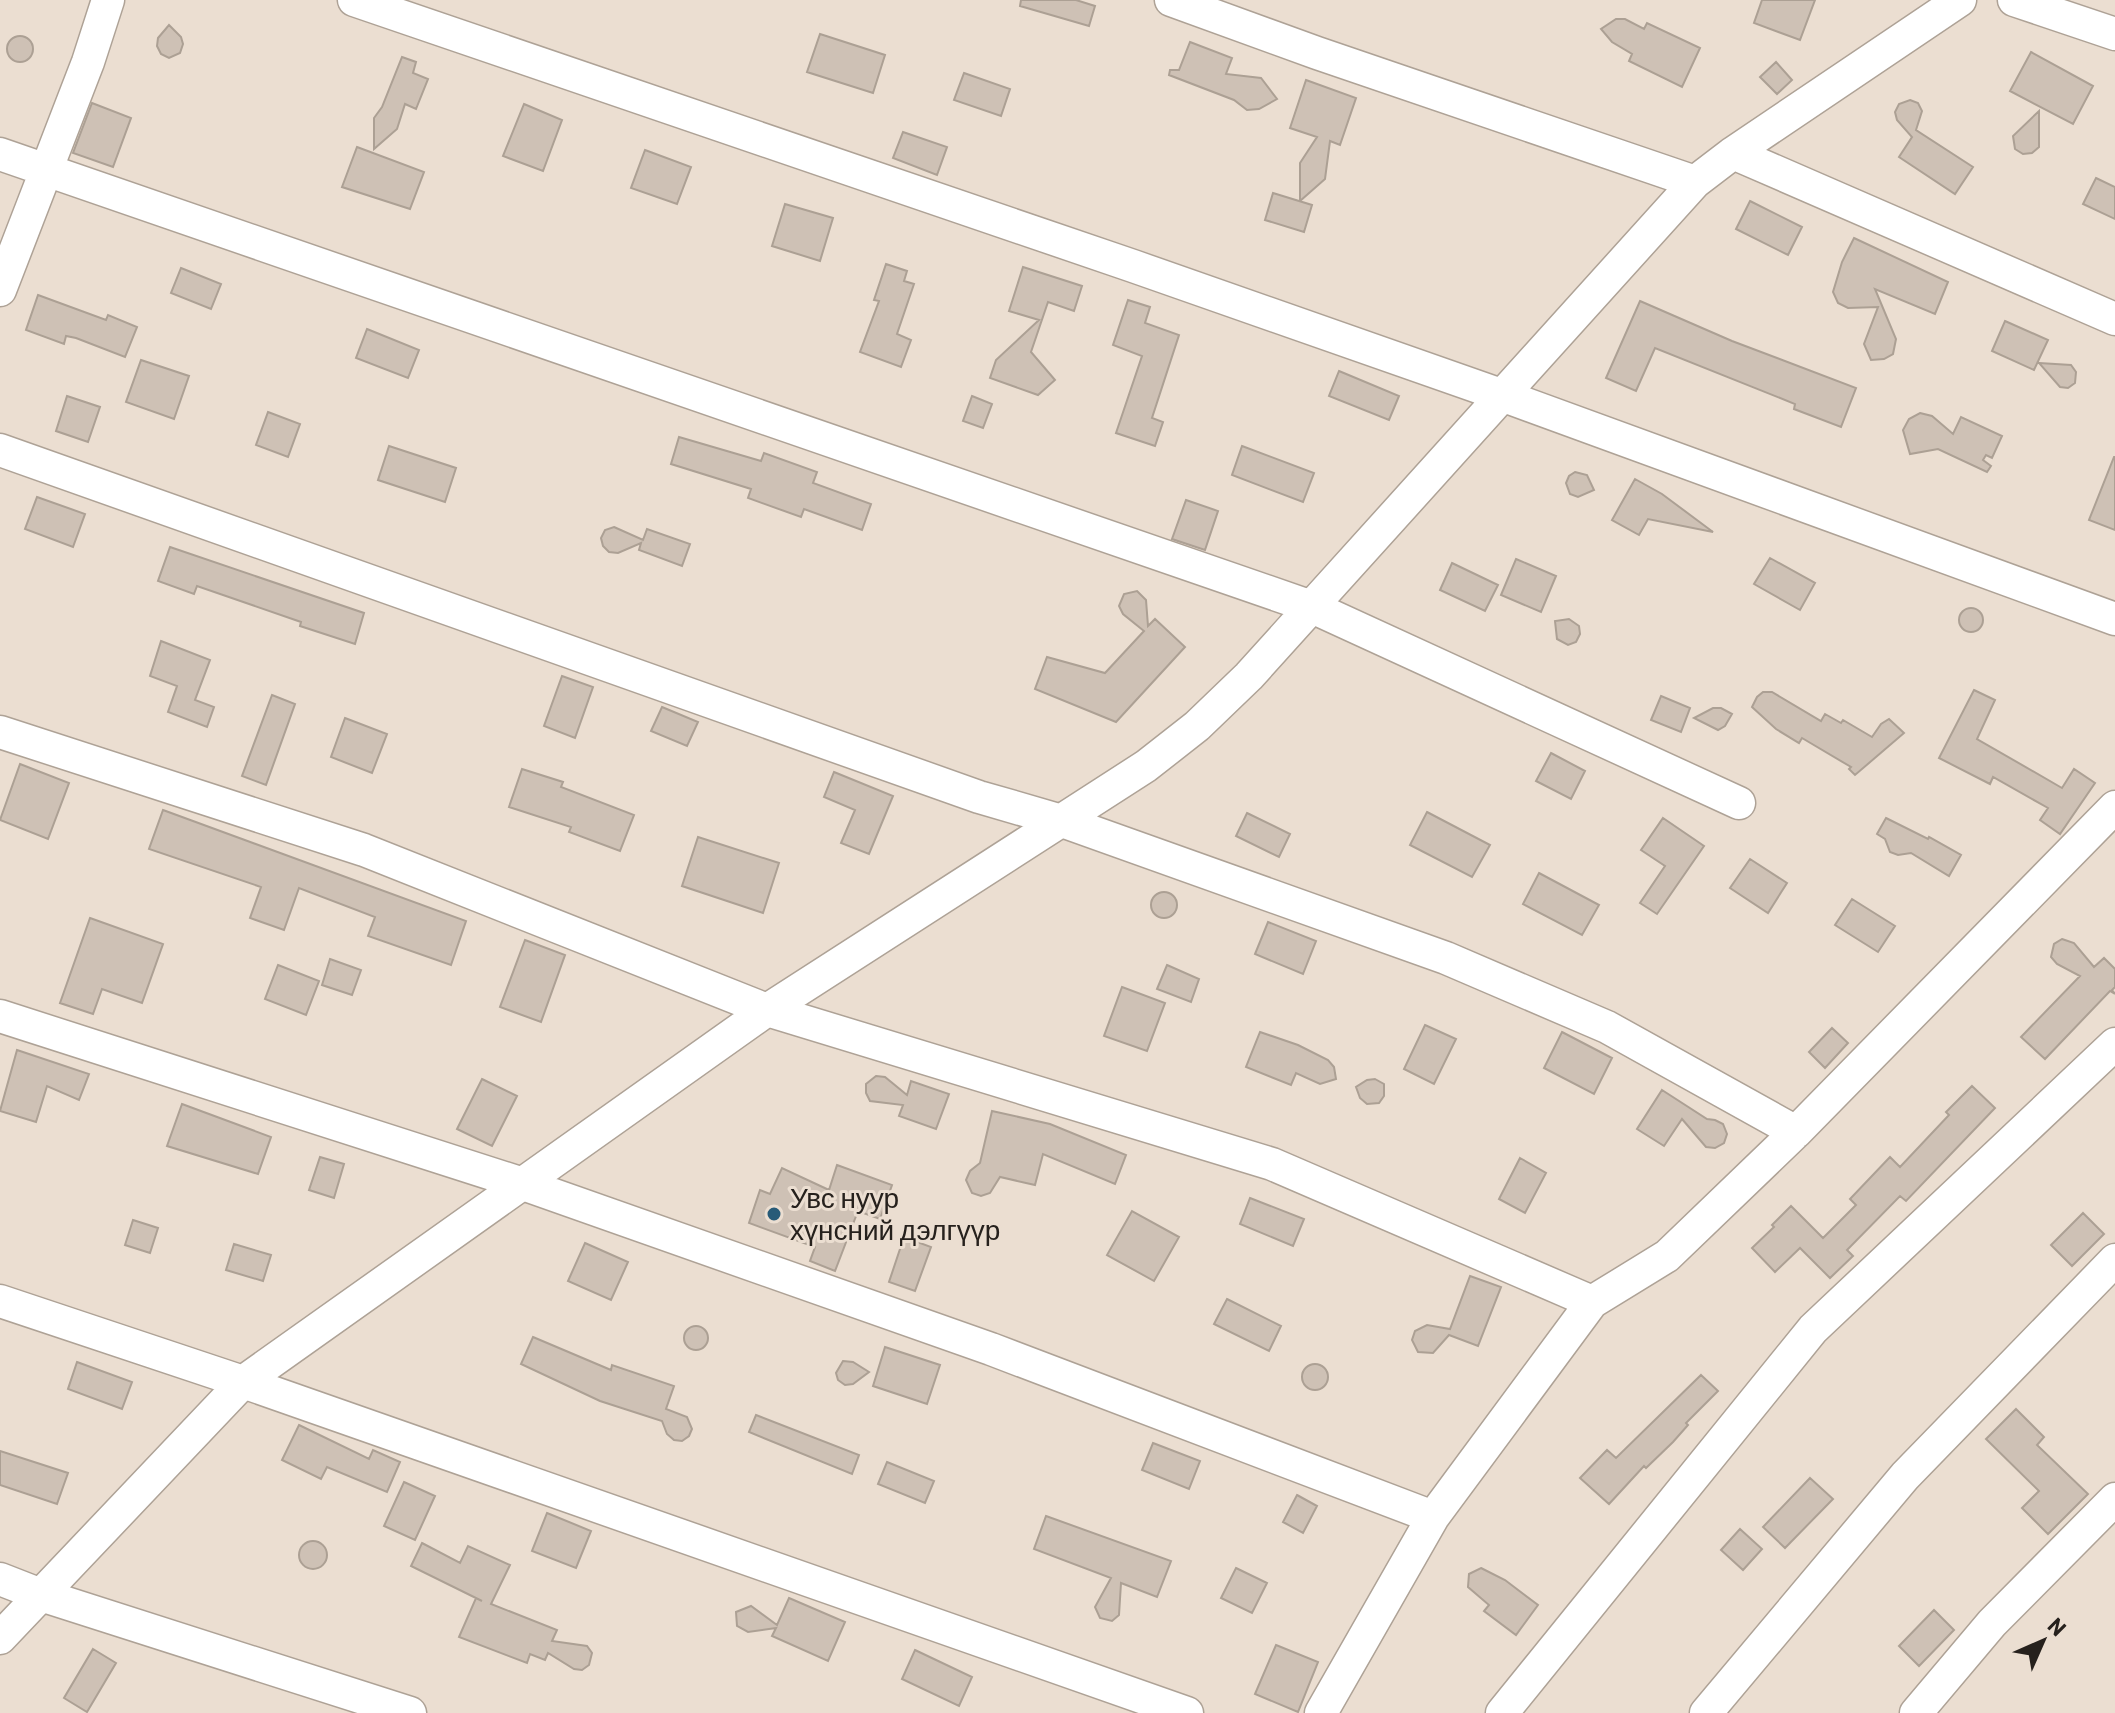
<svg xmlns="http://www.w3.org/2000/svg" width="2115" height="1713" viewBox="0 0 2115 1713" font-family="Barlow,sans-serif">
  <rect width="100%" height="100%" fill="#ebded1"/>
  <path fill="#cec1b5" stroke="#aca094" stroke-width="2" d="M1021,0h55l19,6 -6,20 -69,-20z
    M1762,0h53l-15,40 -46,-17z
    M1616,19h9l19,10 3,-6 53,25 -18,39 -53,-26 3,-7 -20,-12 -11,-13z
    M169,25l12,12 2,7 -3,9 -11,5 -8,-4 -4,-8 1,-8z
    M820,34l65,21 -12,38 -66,-21z
    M7 49a13 13 0 1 1 26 0a13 13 0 1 1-26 0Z
    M1190,42l42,16 -6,16 35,4 16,21 -18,10 -12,1 -13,-10 -65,-25 1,-5h9z
    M2031,52l62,34 -20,38 -63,-33z
    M402,57l14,5 -3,11 15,6 -12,30 -11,-5 -8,25 -23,20v-31l8,-11z
    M1776,62l16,18 -15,14 -17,-17z
    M964,73l46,16 -9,27 -47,-16z
    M1306,80l50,18 -16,47 -10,-4 -5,38 -25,22v-38l17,-26 -27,-9z
    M1910,100l8,3 4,8 -6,19 57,37 -18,27 -56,-37 13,-20 -15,-17 -2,-8 4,-8z
    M92,103l39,15 -18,49 -40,-14z
    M524,104l38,16 -19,51 -40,-15z
    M2039,111v36l-7,6 -9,1 -8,-5 -2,-13z
    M903,132l44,15 -10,28 -44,-17z
    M357,147l67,25 -14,37 -68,-22z
    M645,150l46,17 -14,37 -46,-16z
    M2096,178l19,9v32l-32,-15z
    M1273,193l39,12 -8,27 -39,-12z
    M1750,201l52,26 -14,28 -52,-26z
    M785,204l48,14 -13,43 -48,-15z
    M1854,238l94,44 -13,32 -60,-25 21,50 -3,15 -9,5 -13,1 -7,-16 14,-37 -30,1 -10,-5 -5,-11 9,-30z
    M886,264l21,7 -3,10 10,3 -17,50 14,6 -10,27 -41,-15 19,-51 -5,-1z
    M1023,267l59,19 -8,25 -26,-9 -17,50 24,28 -17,15 -48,-17 6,-18 43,-40 -30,-9z
    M181,268l40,16 -10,25 -40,-16z
    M38,295l68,25 2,-5 29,12 -12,30 -49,-19 -10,-2 -2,8 -38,-14z
    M1128,300l22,7 -5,16 34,12 -27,83 11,4 -8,24 -39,-13 26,-77 -29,-11z
    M1640,301l92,40 124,47 -15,39 -47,-18 1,-5 -140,-56 -19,43 -30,-13z
    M2005,321l43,19 -14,30 -42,-19z
    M367,329l52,21 -11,28 -52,-20z
    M141,360l48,16 -15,43 -48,-17z
    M2039,363l32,2 5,7 -1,11 -7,5 -8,-1z
    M1339,371l60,25 -10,24 -60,-24z
    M67,396l33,11 -12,35 -32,-11z
    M972,396l20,8 -9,24 -20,-7z
    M268,412l32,12 -12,33 -32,-12z
    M1920,413l12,3 21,18 8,-17 41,19 -10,22 -6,-3 -3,5 8,6 -4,6 -49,-23 -28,5 -7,-24 6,-11z
    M679,437l82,24 3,-8 53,19 -4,11 58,21 -9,26 -58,-21 -3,8 -53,-19 3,-9 -80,-25z
    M389,446l67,22 -11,34 -67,-22z
    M1242,446l72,27 -11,29 -71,-27z
    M2114,457h1v73l-26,-10z
    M1575,472l12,3 7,15 -16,7 -8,-3 -4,-11 3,-7z
    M1635,479l27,15 51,38 -65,-13 -9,16 -27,-15z
    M37,497l48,17 -12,33 -48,-18z
    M1186,500l32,11 -13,39 -33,-11z
    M614,527l29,13 4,-11 43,15 -8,22 -43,-16 2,-7 -23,10 -9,-1 -6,-6 -2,-8 4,-8z
    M170,547l194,66 -9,31 -55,-18 1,-4 -104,-36 -3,8 -36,-13z
    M1770,558l45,25 -15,27 -46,-26z
    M1516,559l40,17 -15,36 -40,-17z
    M1452,563l46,22 -13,26 -45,-21z
    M1137,591l9,9 2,26 7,-7 30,28 -69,75 -81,-33 12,-32 58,16 39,-42 -21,-17 -4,-8 5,-12z
    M1959 620a12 12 0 1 1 24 0a12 12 0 1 1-24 0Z
    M1569,619l10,7 1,8 -4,8 -8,3 -11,-6 -2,-18z
    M161,641l49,19 -15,40 19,7 -7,20 -39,-15 9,-26 -27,-10z
    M562,676l31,11 -18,51 -31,-12z
    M1974,690l21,10 -18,39 85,49 12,-19 21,14 -35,51 -20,-14 8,-12 -55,-31 -3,7 -51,-26z
    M1763,692h9l49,29 4,-7 16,9 2,-3 29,17 9,-13 8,-5 15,14 -49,42 -6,-6 2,-2 -49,-29 -3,5 -23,-14 -24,-22 5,-10z
    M272,695l23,9 -29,81 -24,-9z
    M1661,696l29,12 -9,24 -30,-12z
    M662,707l36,15 -11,24 -36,-15z
    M1713,708h8l11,6 -7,12 -7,4 -24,-12z
    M345,718l42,16 -15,39 -41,-16z
    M1551,753l34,18 -14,28 -35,-18z
    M20,764l49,19 -21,56 -48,-19z
    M522,769l41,13 -2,5 73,28 -14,36 -51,-19 2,-5 -62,-20z
    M834,772l59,24 -24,58 -28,-11 14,-33 -31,-13z
    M163,810l303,111 -15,44 -83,-29 7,-19 -76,-29 -15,42 -34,-12 11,-31 -112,-38z
    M1427,812l63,33 -18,32 -62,-32z
    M1247,813l43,21 -11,23 -43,-21z
    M1663,818l41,28 -47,68 -17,-11 25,-37 -24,-16z
    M1886,818l42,21 1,-2 32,18 -12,21 -38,-23 -13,2 -8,-3 -5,-13 -8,-5z
    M698,837l81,26 -16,50 -81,-27z
    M1750,859l37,24 -19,30 -38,-25z
    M1539,873l60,32 -17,30 -59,-31z
    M1151 905a13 13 0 1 1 26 0a13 13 0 1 1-26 0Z
    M1852,899l43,27 -17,26 -43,-27z
    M90,918l73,26 -21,59 -40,-14 -9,25 -33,-11z
    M1268,922l48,19 -13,33 -48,-20z
    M2062,939l12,4 20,24 10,-9 11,11v18l-3,3 3,4 -5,-3 -65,68 -24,-22 59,-61 -23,-12 -6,-7 3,-13z
    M525,940l40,15 -24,67 -41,-15z
    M330,959l31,11 -9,25 -30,-10z
    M278,965l41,16 -13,34 -41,-16z
    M1167,965l32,14 -8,23 -34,-13z
    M1122,987l43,16 -18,48 -43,-15z
    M1425,1025l31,14 -22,45 -30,-15z
    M1832,1028l16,15 -23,25 -16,-16z
    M1260,1032l38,13 30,15 6,7 2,12 -16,5 -24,-11 -5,12 -45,-18z
    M1562,1032l50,26 -18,36 -50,-26z
    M17,1050l72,24 -10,26 -32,-14 -11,36 -36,-11z
    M876,1076l9,1 22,18 4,-14 38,13 -13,35 -37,-13 4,-11 -33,-4 -4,-8v-9z
    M482,1079l35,17 -25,50 -35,-17z
    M1375,1079l9,5v12l-5,7 -12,1 -7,-6 -4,-11 11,-7z
    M1972,1086l23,22 -89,93 -6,-5 -53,54 6,6 -23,22 -30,-30 -25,24 -23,-24 22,-21 -2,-2 19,-19 32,32 33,-33 -6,-6 40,-42 10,10 49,-52 -3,-3z
    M1662,1090l45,29 8,1 8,4 4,10 -3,9 -9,5 -9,-1 -24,-28 -18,27 -27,-17z
    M182,1104l89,33 -13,37 -91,-28z
    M992,1111l58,13 76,31 -11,29 -72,-30 -8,31 -35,-8 -10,16 -9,3 -9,-3 -6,-13 4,-9 10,-8z
    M320,1157l24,7 -10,34 -25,-8z
    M1520,1158l26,15 -21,40 -26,-14z
    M837,1165l55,20 -12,34 -22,-8 -23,60 -25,-10 5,-14 -66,-24 11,-33 10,4 12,-26 47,22z
    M1250,1198l54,21 -11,27 -53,-22z
    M1132,1211l47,26 -25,44 -47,-26z
    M2083,1213l21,21 -32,32 -21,-21z
    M133,1220l25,8 -8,25 -25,-8z
    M904,1237l27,10 -16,44 -26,-9z
    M585,1243l43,19 -17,38 -43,-19z
    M234,1244l37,11 -8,26 -37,-11z
    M1470,1276l31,11 -23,59 -29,-11 -16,18 -15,-1 -6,-12 3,-9 12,-6 23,4z
    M1227,1299l54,27 -12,25 -55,-27z
    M684 1338a12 12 0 1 1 24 0a12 12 0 1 1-24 0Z
    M533,1337l78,33 1,-5 62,21 -8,23 21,8 5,12 -3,7 -7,5 -8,-1 -7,-6 -5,-13 -62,-20 -79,-37z
    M885,1347l55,18 -13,39 -54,-18z
    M843,1361l10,1 16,10 -16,12 -8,1 -7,-5 -2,-7z
    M77,1362l55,20 -10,27 -54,-20z
    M1302 1377a13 13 0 1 1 26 0a13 13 0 1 1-26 0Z
    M1701,1375l17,16 -32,32 2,2 -15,17 -27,26 -2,-2 -35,38 -29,-26 27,-28 9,8z
    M2016,1409l28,28 -7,8 51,49 -40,40 -26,-26 17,-17 -53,-52z
    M756,1415l103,40 -7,19 -103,-42z
    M299,1425l70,34 4,-9 27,12 -13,30 -60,-25 -6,12 -39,-19z
    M1153,1443l47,18 -11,28 -47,-19z
    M0,1451l68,22 -11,31 -57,-19z
    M887,1462l47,19 -9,22 -47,-19z
    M1810,1478l23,21 -48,49 -22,-21z
    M404,1482l31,14 -20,44 -31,-14z
    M1297,1495l20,11 -14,27 -20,-11z
    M547,1513l44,18 -15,37 -44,-17z
    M1046,1516l125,45 -14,36 -36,-14 -2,32 -7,6 -12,-3 -5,-11 16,-29 -77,-29z
    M1740,1529l22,20 -19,21 -22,-20z
    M299 1555a14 14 0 1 1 28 0a14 14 0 1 1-28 0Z
    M422,1543l38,20 8,-17 42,19 -19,39 66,26 -5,11 35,5 5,7 -3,12 -7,5 -8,-1 -26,-16 -3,7 -15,-6 -3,9 -68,-26 17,-39 6,3 -71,-35z
    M1236,1568l31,15 -15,30 -31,-15z
    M1481,1568l24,12 33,25 -22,30 -32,-24 5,-6 -21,-18 1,-13z
    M789,1598l56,24 -17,39 -56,-25 4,-8 -28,4 -11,-6 -1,-14 15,-6 26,19z
    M1934,1610l20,20 -35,36 -20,-20z
    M1276,1645l42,17 -20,50 -43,-18z
    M93,1649l23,14 -29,49 -23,-14z
    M915,1650l57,27 -13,29 -57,-27z"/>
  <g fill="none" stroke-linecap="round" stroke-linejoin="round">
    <defs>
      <path id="street" d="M354,0l779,266 371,130 611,223
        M1171,0l146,53 378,129
        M2014,0l101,34
        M1733,153l382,166
        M0,154l1312,453 427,196
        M0,290l88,-228 20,-62
        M0,450l979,347 83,24 384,137 161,69 189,105
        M0,732l364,118 403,160 505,154 320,138
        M0,1016l520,167 471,166 442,168
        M0,1301l243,81 944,331
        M0,1579l41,16 369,118
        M0,1638l243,-256 524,-372 379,-244 51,-40 52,-50 446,-494 38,-29 227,-153
        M1321,1713l112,-196 159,-215 75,-46 129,-124 319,-325
        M1502,1713l311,-384 302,-285
        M1706,1713l199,-237 210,-216
        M1916,1713l76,-90 123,-124"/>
    </defs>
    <use href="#street" stroke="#aea296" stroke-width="35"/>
    <use href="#street" stroke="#fff" stroke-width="32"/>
  </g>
  <circle fill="#285b78" stroke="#ebded1" stroke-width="3" cx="774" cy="1214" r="8"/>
  <g text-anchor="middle" stroke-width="6" stroke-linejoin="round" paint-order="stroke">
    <g font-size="28" fill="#26211d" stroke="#ebded1" text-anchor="start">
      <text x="790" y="1208">Увс нуур<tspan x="790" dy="32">хүнсний дэлгүүр</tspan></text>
    </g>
  </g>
  <g transform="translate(2043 1641) rotate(45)" stroke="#ebded1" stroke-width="6" paint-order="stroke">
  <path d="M0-6L14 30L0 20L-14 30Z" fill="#26211d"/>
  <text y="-12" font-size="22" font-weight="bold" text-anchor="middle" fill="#26211d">N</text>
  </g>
</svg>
